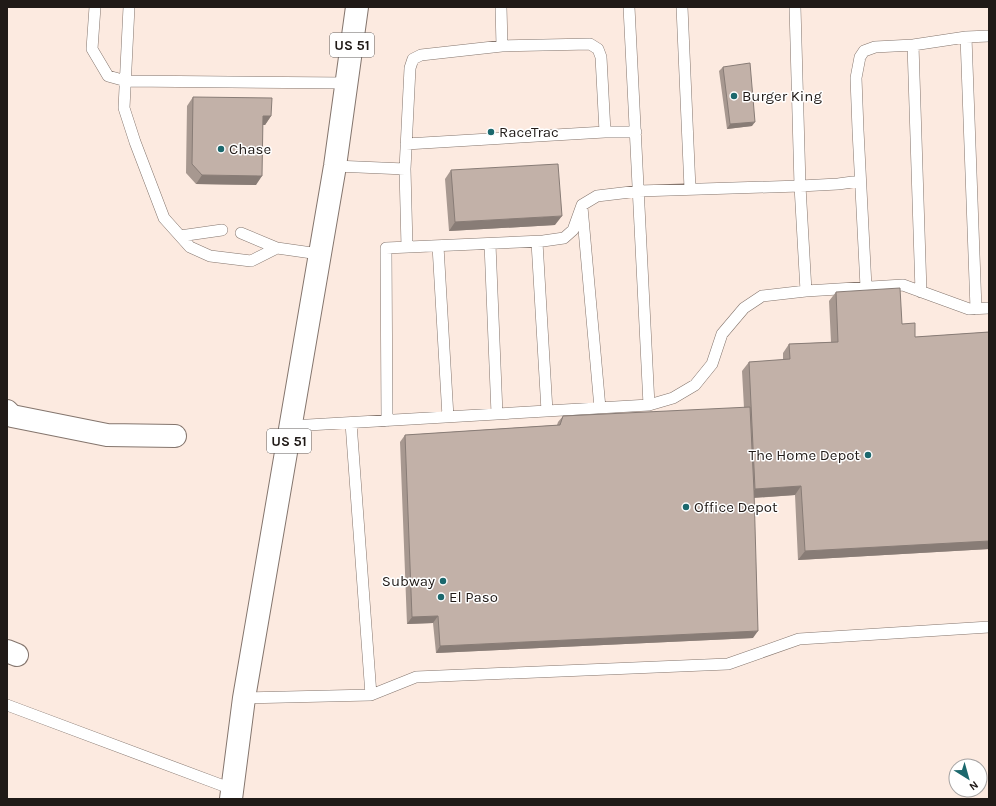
<svg xmlns="http://www.w3.org/2000/svg" width="996" height="806" viewBox="0 0 996 806" font-family="Karla,sans-serif">
  <rect width="100%" height="100%" fill="#fceae0"/>
  <g fill="none" stroke-linecap="round" stroke-linejoin="round">
    <defs>
      <path id="lane" d="M95,7l-3,42 16,27 18,5 221,2
        M129,7l-5,101 11,34 29,76 26,29 20,9 41,5 26,-13 42,6
        M629,7l20,398
        M682,7l8,182
        M966,37l10,272
        M913,45l8,247
        M605,132h31
        M406,144l199,-12 -4,-75 -3,-8 -8,-5 -88,2
        M335,166l70,3
        M582,207l18,201
        M241,233l36,15
        M180,236l42,-6
        M537,242l10,169
        M490,244l7,170
        M438,246l10,171
        M407,247l-2,-78 5,-101 3,-9 8,-4 81,-9 -1,-39
        M866,287l-8,-157 -2,-52 4,-21 4,-6 11,-4 38,-2 53,-8 23,-1
        M806,291l97,-6 66,24 20,-1
        M387,421l-1,-173 157,-7 21,-3 9,-8 9,-25 15,-9 42,-5 161,-5 38,-2 22,-3
        M351,423l20,272
        M291,426l358,-21 24,-7 22,-13 17,-21 10,-30 22,-26 18,-12 44,-5 -6,-105 -5,-179
        M244,698l127,-3 45,-18 312,-13 71,-25 190,-12
        M7,705l225,84"/>
      <path id="street" d="M7,411l5,5 95,19 68,1
        M7,651l10,4"/>
      <path id="highway" d="M231,799l13,-101 91,-532 22,-159"/>
    </defs>
    <use href="#lane" stroke="#84756d" stroke-width="12"/>
    <use href="#street" stroke="#84756d" stroke-width="24"/>
    <use href="#highway" stroke="#84756d" stroke-width="24"/>
    <use href="#lane" stroke="#fff" stroke-width="11"/>
    <use href="#street" stroke="#fff" stroke-width="22"/>
    <use href="#highway" stroke="#fff" stroke-width="22"/>
  </g>
  <path fill="#a79890" d="M723,67l29,59 -25,3 -8,-58z
    M193,97l78,19 -6,9h-2l-7,60 -60,-1 -10,-11 1,-67z
    M451,170l104,55 -106,6 -4,-52z
    M836,292l66,32 13,13 74,-5v217l-191,11 -3,-65 -41,3 -1,140 -317,15 -3,-30 -26,1 -7,-182 5,-7 152,-10 1,-3 5,-6 181,-8 -2,-37 7,-9 34,-2v-7l6,-9 42,-2 -2,-41z"/>
  <path fill="#887c76" d="M263,116h8l-6,9h-8z
    M755,122l-3,4 -25,3 3,-5z
    M202,175l60,1 -6,9 -60,-1z
    M562,216l-7,9 -106,6 6,-9z
    M801,486l-6,9 -46,3 6,-9z
    M989,541v8l-191,11 7,-9z
    M438,616l-5,7 -26,1 5,-7z
    M758,631l-5,7 -317,15 4,-7z"/>
  <path fill="#c2b1a8" stroke="#887c76" d="M750,63l5,59 -25,2 -7,-57z
    M193,97l79,1 -1,18h-8l-1,60 -60,-1 -10,-11z
    M558,164l4,52 -107,6 -4,-52z
    M900,288l2,36 13,-1v14l74,-5v209l-184,10 -4,-65 -46,3 -6,-127 41,-3 -1,-15 49,-2 -2,-50z
    M750,407l4,84 4,140 -318,15 -2,-30 -26,1 -7,-182 155,-10 3,-9z"/>
  <g fill="#1b686d" stroke="#fff" stroke-width="1.5">
    <circle cx="734" cy="96" r="4"/>
    <circle cx="491" cy="132" r="4"/>
    <circle cx="221" cy="149" r="4"/>
    <circle cx="868" cy="455" r="4"/>
    <circle cx="686" cy="507" r="4"/>
    <circle cx="443" cy="581" r="4"/>
    <circle cx="441" cy="597" r="4"/>
  </g>
  <g text-anchor="middle" stroke-width="3" stroke-linejoin="round" paint-order="stroke">
    <g fill="#fff" stroke="#635f5d" stroke-width="1">
      <rect x="330" y="33" width="44" height="24" rx="3"/>
      <rect x="267" y="429" width="44" height="24" rx="3"/>
    </g>
    <g font-size="14" font-weight="bold" fill="#201a17">
      <text x="352" y="50">US 51</text>
      <text x="289" y="446">US 51</text>
    </g>
    <g font-size="15" fill="#201a17" stroke="#fff" text-anchor="start">
      <text x="742" y="101">Burger King</text>
      <text x="499" y="137">RaceTrac</text>
      <text x="229" y="154">Chase</text>
      <text x="860" y="460" text-anchor="end">The Home Depot</text>
      <text x="694" y="512">Office Depot</text>
      <text x="435" y="586" text-anchor="end">Subway</text>
      <text x="449" y="602">El Paso</text>
    </g>
  </g>
  <rect width="996" height="806" fill="none" stroke="#201a17" stroke-width="16"/>
  <g transform="translate(968 778) rotate(143)"><circle r="19" fill="#ffffff" stroke="#a6a3a2"/>
  <path d="M0-3L7 15L0 10L-7 15Z" fill="#1b686d"/>
  <text y="-6" font-size="11" font-weight="bold" text-anchor="middle" fill="#201a17">N</text>
  </g>
</svg>
